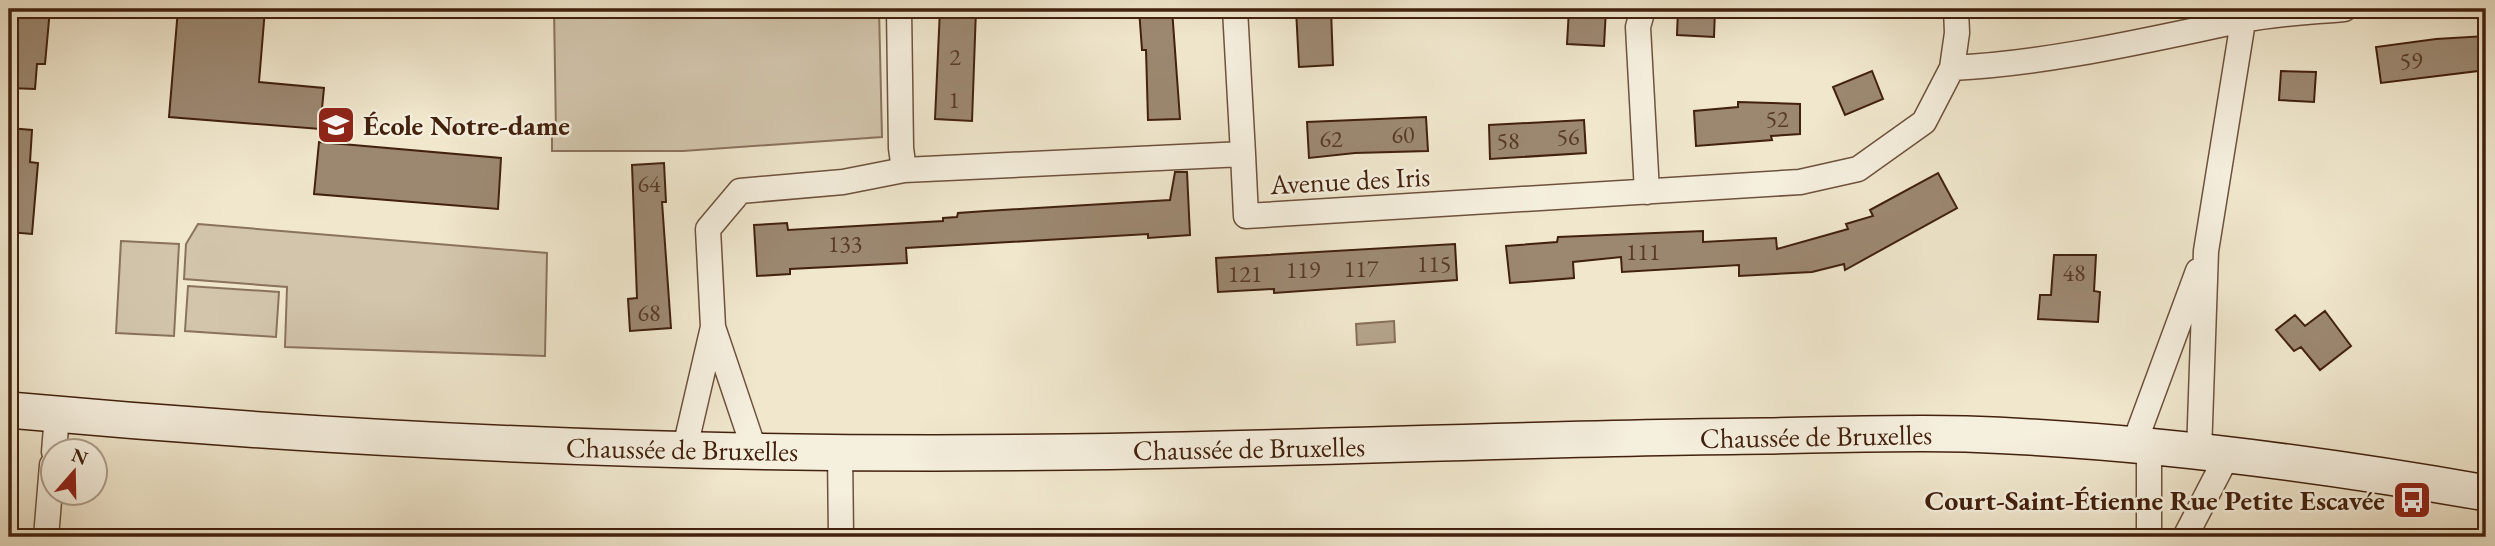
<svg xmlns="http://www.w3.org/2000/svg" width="2495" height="546" viewBox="0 0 2495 546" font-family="'EB Garamond',serif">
  <rect width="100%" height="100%" fill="#f0e7cd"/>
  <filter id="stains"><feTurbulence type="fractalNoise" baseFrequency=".00286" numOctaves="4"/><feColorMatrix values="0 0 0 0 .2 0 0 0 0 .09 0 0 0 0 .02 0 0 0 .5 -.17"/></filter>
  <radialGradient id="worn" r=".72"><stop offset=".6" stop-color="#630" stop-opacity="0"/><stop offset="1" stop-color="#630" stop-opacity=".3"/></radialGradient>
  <path fill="#d2c5ac" stroke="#8a735c" stroke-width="2" d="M554,9h325l3,128 -199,14h-131v-18h4z
    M198,224l349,29 -2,103 -260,-9 2,-60 -103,-8 2,-35z
    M121,241l58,3 -5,92 -58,-3z
    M188,286l91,6 -3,45 -91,-6z"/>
  <path fill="#b5a48c" stroke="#877059" stroke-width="2" d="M1394,321l1,21 -38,3 -1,-21z"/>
  <path fill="#9c8871" stroke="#42210d" stroke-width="2" d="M17,9h33l-5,55h-8l-2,25 -26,-1v-28l3,1z
    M178,9h87l-6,73 65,6 -4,41 -151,-12z
    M940,9h36l-4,112 -37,-2z
    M1139,9h33l8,110 -32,1 -2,-70h-4z
    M1296,9h35l2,56 -34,2z
    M1569,9h37l-2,37 -37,-2z
    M1678,9h37l-1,28 -37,-2z
    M2486,36v34l-105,13 -5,-36 60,-8z
    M1872,71l11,28 -38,16 -12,-28z
    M2281,71l35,1 -2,30 -35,-2z
    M1738,102l62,2v30l-29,2 1,4 -76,6 -2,-35 44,-4z
    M1426,117l2,34 -73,2 -46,5 -2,-36z
    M1584,120l2,33 -96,6 -1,-34z
    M9,128l23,2 -2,32 8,1 -6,71 -23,-2z
    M319,142l182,16 -3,51 -184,-15z
    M664,163l2,39h-4l9,126 -41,3 -2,-32 9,-1 -5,-133z
    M1175,172h12l3,63 -42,3v-4l-242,14 1,15 -117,6v5l-33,2 -3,-51 33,-2 1,7 155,-9v-3l14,-1 1,-4 28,-2 184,-11z
    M1938,173l19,35 -112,62 -1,-6 -32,8 -73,4v-11l-117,7 -1,-15 -48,5 1,16 -64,5 -4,-37 51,-4 1,-5 145,-6v11l73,-4 1,11 71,-20 -2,-5 27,-8 -3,-6z
    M1455,244l2,36 -183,13v-4l-56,3 -2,-34z
    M2054,255h42l-2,36 6,1 -2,30 -60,-3 2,-24h11z
    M2325,311l26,35 -31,24 -19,-23 -7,4 -18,-21 19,-15 10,11z"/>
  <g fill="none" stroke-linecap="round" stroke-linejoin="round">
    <defs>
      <path id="street" d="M899,9l2,139 3,22
        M1235,9l8,145
        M1643,9l-5,18 9,165
        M1952,68c99,-5 195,-28 291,-48 33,-7 68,-8 101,-11
        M2133,447l65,-176
        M840,451l1,86
        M54,452l3,-37
        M684,452l29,-125
        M755,452l-42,-125 -5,-98 32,-38 103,-9 61,-12 339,-16 3,62 554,-34 58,-13 66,-47 28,-54 5,-35 -1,-24
        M2199,453l7,-202 39,-242
        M46,537l6,-72
        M2149,537v-89
        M2185,537l42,-81"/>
      <path id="secondary" d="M9,410c352,32 705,47 1059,42 233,-3 465,-14 698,-16 67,-1 134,-4 200,-2 174,6 349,29 520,59"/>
    </defs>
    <use href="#street" stroke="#6e523d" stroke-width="27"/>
    <use href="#secondary" stroke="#42210d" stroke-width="38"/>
    <use href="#street" stroke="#f5efde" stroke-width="24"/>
    <use href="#secondary" stroke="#f5efde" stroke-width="35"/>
  </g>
  <defs>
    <symbol id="school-square" viewBox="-11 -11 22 22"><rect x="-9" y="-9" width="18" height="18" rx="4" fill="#8f2418" stroke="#f5efde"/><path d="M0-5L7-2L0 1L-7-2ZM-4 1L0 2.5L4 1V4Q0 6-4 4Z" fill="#fff"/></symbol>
    <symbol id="bus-square" viewBox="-11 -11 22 22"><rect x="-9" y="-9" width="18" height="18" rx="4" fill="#8f2418" stroke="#f5efde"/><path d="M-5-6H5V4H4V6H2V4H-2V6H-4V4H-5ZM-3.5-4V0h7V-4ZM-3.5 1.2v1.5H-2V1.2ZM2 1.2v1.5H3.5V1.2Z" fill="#fff"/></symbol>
  </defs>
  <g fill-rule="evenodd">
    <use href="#school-square" x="314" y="103" width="44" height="44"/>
    <use href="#bus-square" x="2390" y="478" width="44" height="44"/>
  </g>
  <g text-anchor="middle" stroke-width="5" stroke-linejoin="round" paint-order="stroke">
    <g font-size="24" fill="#583b26">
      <text x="955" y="65">2</text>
      <text x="2411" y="69">59</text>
      <text x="954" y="108">1</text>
      <text x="1777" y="127">52</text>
      <text x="1403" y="143">60</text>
      <text x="1568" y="145">56</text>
      <text x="1331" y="147">62</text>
      <text x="1508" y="149">58</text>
      <text x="649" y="192">64</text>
      <text x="845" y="252">133</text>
      <text x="1643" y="260">111</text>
      <text x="1434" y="272">115</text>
      <text x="1361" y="277">117</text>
      <text x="1303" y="278">119</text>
      <text x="2074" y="281">48</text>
      <text x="1245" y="282">121</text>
      <text x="649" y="321">68</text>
    </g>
    <g font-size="28" font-weight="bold" fill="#42210d" stroke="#f5efde" text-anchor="start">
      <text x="363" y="135">École Notre-dame</text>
      <text x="2385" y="510" text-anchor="end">Court-Saint-Étienne Rue Petite Escavée</text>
    </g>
    <g font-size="28" fill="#42210d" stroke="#f5efde">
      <text transform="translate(1350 180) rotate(-3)" y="10">Avenue des Iris</text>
      <text transform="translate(1816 436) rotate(-1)" y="10">Chaussée de Bruxelles</text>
      <text transform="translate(1249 448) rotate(-1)" y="10">Chaussée de Bruxelles</text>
      <text transform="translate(682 449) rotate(1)" y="10">Chaussée de Bruxelles</text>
    </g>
  </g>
  <rect width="2495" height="546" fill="none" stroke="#f0e7cd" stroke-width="35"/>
  <rect x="10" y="10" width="2474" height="525" fill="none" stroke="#42210d" stroke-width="3.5"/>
  <rect x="18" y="18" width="2460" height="511" fill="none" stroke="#42210d" stroke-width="2"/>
  <g transform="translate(74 472) rotate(20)"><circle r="33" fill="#f5efde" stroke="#ad9d8a" stroke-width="2"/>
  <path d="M0-5L12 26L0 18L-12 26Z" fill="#8f2418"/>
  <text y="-10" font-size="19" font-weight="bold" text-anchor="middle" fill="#42210d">N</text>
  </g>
  <rect width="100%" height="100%" filter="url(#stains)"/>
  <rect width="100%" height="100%" fill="url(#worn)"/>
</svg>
